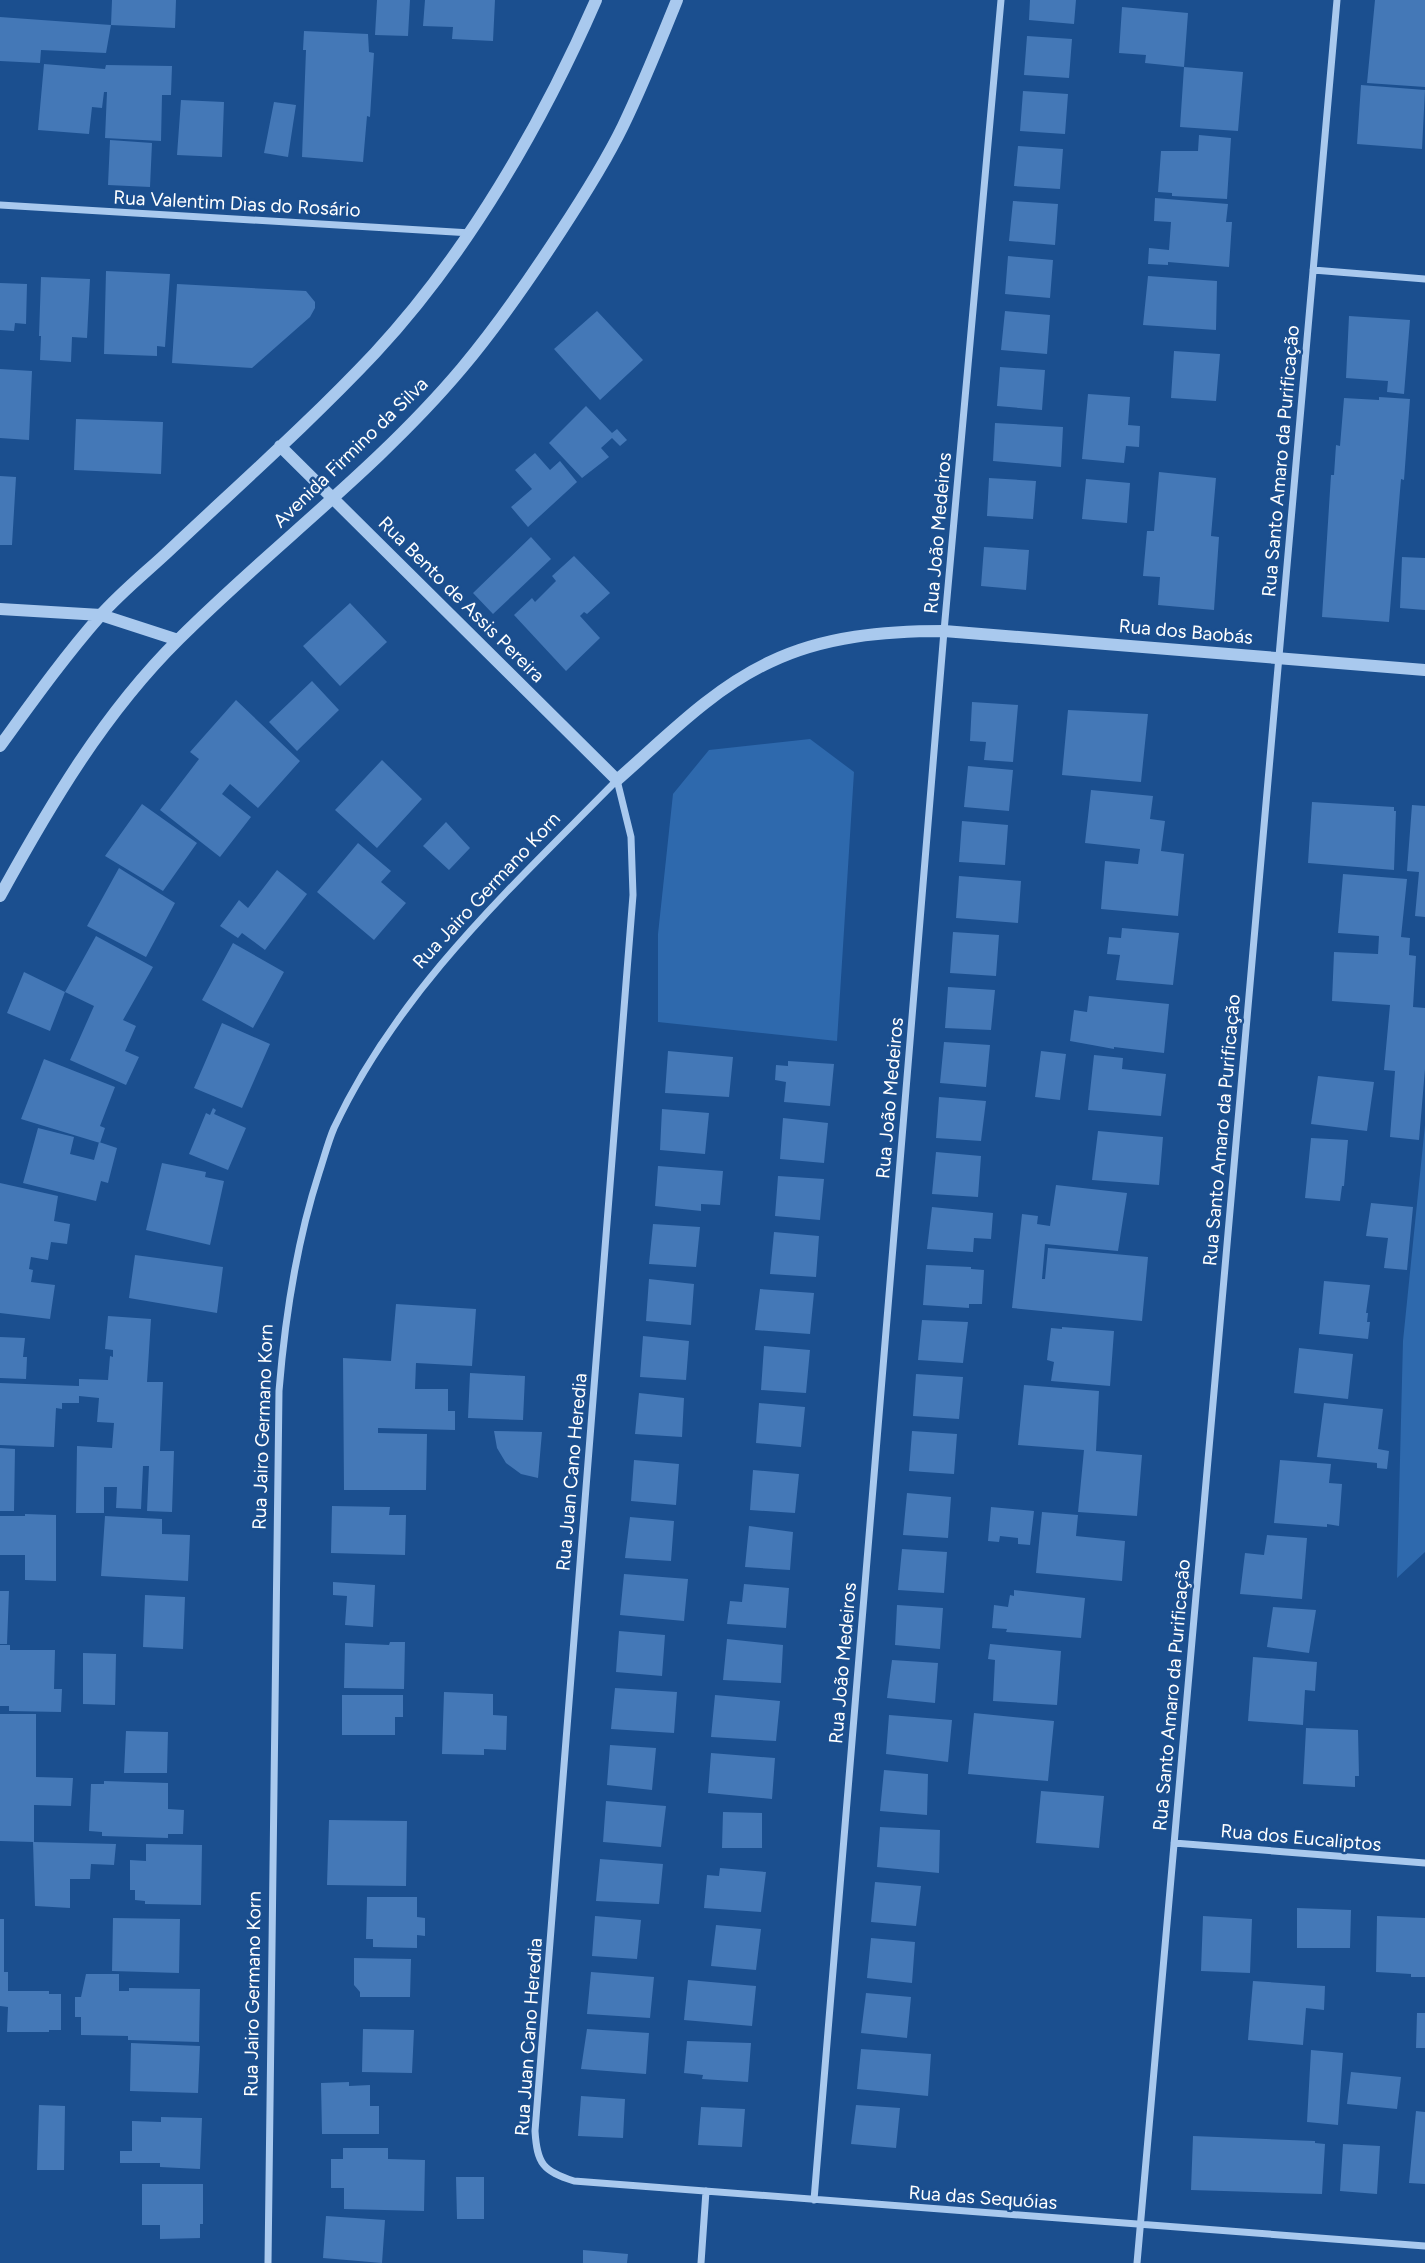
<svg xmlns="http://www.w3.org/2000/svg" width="1425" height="2263" viewBox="0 0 1425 2263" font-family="Figtree,sans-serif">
  <rect width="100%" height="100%" fill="#1b4f8f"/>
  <path fill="#2e69ad" d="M810,739l44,33 -17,269 -179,-19v-88l15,-140 36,-44z
    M1425,1125v427l-28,26 6,-237z"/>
  <path fill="#4478b7" d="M112,0h64l-1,28 -64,-3z
    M377,0h33l-2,36 -33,-1z
    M425,0h70l-2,41 -41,-2 1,-12 -30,-1z
    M1030,0h46l-2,24 -45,-4z
    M1375,0h50v87l-58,-4z
    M1122,7l66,6 -4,54 -39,-4 1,-8 -27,-2z
    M0,17l111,8 -5,28 -65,-3 -1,13 -40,-2z
    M304,31l64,3 1,18 5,1 -4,64 -3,-1 -4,46 -61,-5 4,-107h-3z
    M1027,36l45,3 -3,39 -45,-3z
    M44,64l61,5 1,-4 66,1 -1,29h-9l-1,46 -56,-3 2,-46h-3l-2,16 -10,-1 -3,27 -51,-4z
    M1184,67l59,5 -5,59 -58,-4z
    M1361,85l64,5 -3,59 -65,-5z
    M1023,91l45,3 -3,40 -45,-3z
    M181,100l43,2 -2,55 -45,-2z
    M274,102l22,3 -8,52 -24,-4z
    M1199,135l32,3 -4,61 -55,-3v-3l-14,-1 3,-41h37z
    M110,140l42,3 -2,44 -42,-2z
    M1018,146l45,3 -3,40 -46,-3z
    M1155,198l73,6 -2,18h6l-3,45 -61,-5v3l-20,-1 1,-16 20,2 2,-28 -17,-1z
    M1013,201l45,3 -3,41 -46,-4z
    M1008,256l45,4 -3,38 -45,-4z
    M106,271l64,3 -5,73 -8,-1v10l-53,-2z
    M1148,276l69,5 -1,49 -73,-5z
    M41,277l49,2 -3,59 -15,-1 -1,25 -31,-2 1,-24h-2z
    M0,283l27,1 -1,40 -11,-1 -1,8 -14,-1z
    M177,284l129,7 9,11v6l-5,9 -58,51 -80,-5z
    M597,311l46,49 -43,40 -46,-51z
    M1005,311l45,4 -3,39 -46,-4z
    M1349,316l61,4 -6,74 -17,-2 1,-11 -42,-3z
    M1174,351l46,3 -4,47 -45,-3z
    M1000,367l45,3 -3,40 -45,-4z
    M0,369l32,2 -3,69 -29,-2z
    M1088,394l42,3 -2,28 12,1 -1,21 -13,-1 -2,17 -42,-4z
    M1379,397l31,2 -6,81 -3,-1 -12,143 -67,-5 9,-142h3l2,-30 4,1 4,-48 35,2z
    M586,406l26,27 5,-4 10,11 -7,6 -8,-8 -11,10 8,9 -27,21 -33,-35z
    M76,419l87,3 -2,52 -87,-4z
    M995,423l68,4 -2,40 -68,-6z
    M535,453l15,17 10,-9 17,21 -49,45 -17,-20 21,-18 -17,-19z
    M1159,472l57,6 -5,58 8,1 -5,73 -56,-5 2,-28 -17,-1 4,-45h7z
    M0,476l16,1 -4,68h-12z
    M989,478l47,3 -3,38 -46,-3z
    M1086,479l44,4 -3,40 -45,-4z
    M531,537l20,22 -58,55 -20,-21z
    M984,547l45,3 -3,40 -45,-4z
    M574,556l36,37 -23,21 -3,-2 -4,4 20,22 -34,33 -52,-56 18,-17 3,4 21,-21 -4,-5z
    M1402,557l23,1v52l-25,-2z
    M350,603l37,39 -47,44 -37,-40z
    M312,681l27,29 -42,41 -28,-29z
    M236,700l64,61 -42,47 -28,-24 -8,10 29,23 -31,40 -60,-47 39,-51 -9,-7z
    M972,702l46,3 -5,57 -29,-2 2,-18 -16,-1z
    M1068,710l80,4 -7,68 -79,-7z
    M382,760l40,39 -45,49 -42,-38z
    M968,766l45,4 -4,41 -45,-4z
    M1091,790l62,6 -3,23 15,2 -4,30 23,3 -6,62 -77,-7 4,-48 33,3 2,-15 -55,-6z
    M1312,802l82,5v4h2l-2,59 -86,-7z
    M142,804l55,39 -34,48 -58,-35z
    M1412,805l13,1v111l-10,-1 4,-44 -12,-1z
    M962,821l46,4 -3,40 -46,-3z
    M446,822l24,26 -21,22 -26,-24z
    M358,843l33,28 -10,11 25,21 -32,37 -57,-48z
    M119,868l56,35 -29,54 -59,-31z
    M277,870l30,24 -42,56 -23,-17 -4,5 -18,-12 19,-26 9,8z
    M1343,874l64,5 -6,58 9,1 -1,17 7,1 -3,51 12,1v61l-6,71 -29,-3 5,-66 -11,-1 6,-65 -58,-4 2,-49 44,2 1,-18 -41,-3z
    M959,876l62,5 -3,42 -62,-5z
    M1122,928l57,5 -6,52 -57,-5 4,-25 -13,-1 2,-17 12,1z
    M953,932l46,3 -3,41 -46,-3z
    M96,936l57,31 -30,53 13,6 -11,25 14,6 -13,28 -56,-25 24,-54 -29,-14 -15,39 -43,-18 17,-41 41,20z
    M233,943l51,29 -31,56 -51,-28z
    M948,987l47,3 -4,40 -46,-2z
    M1089,996l80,8 -5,49 -50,-6v2l-44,-8 4,-31 13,2z
    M222,1023l48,21 -28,64 -48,-20z
    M944,1042l46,3 -4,42 -46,-4z
    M668,1051l65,6 -4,40 -64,-4z
    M1041,1051l25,3 -6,46 -25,-3z
    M1094,1055l29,3 -1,11 44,5 -5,42 -73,-6z
    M44,1059l71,28 -15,39 5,2 -5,15 -79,-24z
    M788,1061l46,3 -4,42 -46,-4 2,-20 -11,-2 1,-15 12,1z
    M1318,1076l56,6 -7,49 -56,-7z
    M939,1097l47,4 -5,40 -45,-3z
    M213,1108l3,2 -2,4 32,14 -18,42 -39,-16 17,-41 4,2z
    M662,1109l47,4 -4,41 -45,-4z
    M783,1118l45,5 -4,40 -44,-4z
    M38,1128l36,9 -4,17 24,6 5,-18 18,6 -9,35 -7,-2 -5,20 -73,-18z
    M1098,1131l65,6 -4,48 -67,-5z
    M1311,1138l37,2 -4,46h-2l-2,15 -35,-3z
    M936,1152l45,4 -3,41 -46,-3z
    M162,1163l44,9 -1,5 19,4 -14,64 -64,-15z
    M658,1166l65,5 -3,34 -19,-1v7l-46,-5z
    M778,1176l46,3 -4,41 -45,-4z
    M0,1183l58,13 -4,25 16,3 -3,20 -16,-2 -3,18 -17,-3 -2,12 4,1 -2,12 24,3 -5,34 -50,-6z
    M1056,1185l71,8 -9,58 -73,-7 -3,35h3l3,-31 100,9 -6,64 -130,-13 10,-94 16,2 -1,8 13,2z
    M1371,1203l42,4 -6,63 -23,-2 4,-30 -22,-2z
    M932,1207l61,6 -2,26 -17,-1 -1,14 -46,-3z
    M653,1224l47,3 -4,40 -47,-3z
    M774,1232l45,4 -3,41 -46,-3z
    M135,1255l88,12 -6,46 -88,-15z
    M926,1265l45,2v2l13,1 -2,34h-13v4l-46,-3z
    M649,1279l45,5 -3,41 -45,-4z
    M1324,1281l46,4 -4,28h2l-1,9h3l-2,17 -49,-5z
    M760,1289l54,4 -4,41 -55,-4z
    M396,1304l80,5 -4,57 -56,-3 -1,26h33v22h7v19l-77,-2v5l49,1 -1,56h-82l-1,-132 48,3z
    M108,1316l43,3 -4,63h16l-3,69h14l-2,61 -25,-1 2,-45h-6l-2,43 -25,-1 1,-21h-13v26h-28l1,-67 35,2 2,-25 -17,-1 2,-24 -20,-2v7h-17v6l-6,-1 -2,39 -54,-2v-62l79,3v-7l29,1 2,-24 3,1v-7l-8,-1z
    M922,1320l46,2 -5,41 -45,-3z
    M1062,1327l52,4 -4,55 -59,-5 3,-19 -7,-2 4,-32 11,1z
    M643,1336l46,5 -3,39 -46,-3z
    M0,1337l25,1 -2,19h4l-1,22 -26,-1z
    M764,1346l46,4 -4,43 -45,-3z
    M1299,1348l54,6 -5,45 -54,-6z
    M470,1373l55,3 -2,44 -55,-2z
    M916,1374l47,3 -4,42 -46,-3z
    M1024,1385l75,6 -3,60 46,4 -5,61 -59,-4 6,-62 -66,-5z
    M639,1393l45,5 -2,39 -47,-3z
    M759,1403l46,4 -4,40 -45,-4z
    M1324,1403l59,6 -5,40 11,2 -2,18 -10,-1v-5l-60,-6z
    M494,1431l48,1 -4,46 -17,-4 -15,-11 -9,-15z
    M912,1431l45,3 -3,40 -45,-3z
    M0,1448l15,1 -1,62h-14z
    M634,1460l45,4 -3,41 -45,-4z
    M1280,1460l51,4 -2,19 13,1 -3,42 -12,-2v3l-53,-4z
    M753,1470l46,4 -4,39 -45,-3z
    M907,1493l44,4 -3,41 -45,-3z
    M332,1506l58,1 -1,8h17l-1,40 -74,-2z
    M991,1507l43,4 -4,34 -12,-1v-6l-18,-2 -1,6 -11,-1z
    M1042,1512l36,3 -2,21 49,5 -3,40 -86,-8z
    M25,1514l31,1v66l-31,-1v-25h-25v-39h25z
    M105,1516l57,3v15l28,1 -2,46 -87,-5z
    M630,1517l44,4 -3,40 -46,-3z
    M749,1526l44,6 -3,38 -45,-3z
    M1267,1535l40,3 -5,61 -62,-5 5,-41 19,2z
    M902,1549l45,3 -3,41 -46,-3z
    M624,1574l64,5 -4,42 -64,-6z
    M333,1582l42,3 -2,42 -28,-2 2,-29 -14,-1z
    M744,1584l45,4 -3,40 -59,-4 3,-23 12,1z
    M1014,1590l71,8 -4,40 -75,-6 1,-3 -15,-1 2,-23 14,2 2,-12 4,1z
    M0,1591h9l-2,53h-7z
    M145,1595l40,2 -2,52 -40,-2z
    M897,1605l46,3 -3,41 -45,-4z
    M1273,1607l43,3 -7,43 -42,-6z
    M619,1631l46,4 -3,41 -46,-4z
    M727,1639l56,6 -2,38 -58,-3z
    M390,1642h15l-1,47 -60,-1 1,-45 44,2z
    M990,1644l71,7 -4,54 -64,-4 2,-41 -7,-1z
    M0,1645h10v5h45l-1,39h8l-1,23 -52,-1v-5h-9z
    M83,1653l33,1 -1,51 -32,-1z
    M1253,1657l64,5 -2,29 -10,-1 -2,35 -55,-4z
    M892,1660l46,3 -3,40 -48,-5z
    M615,1688l62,4 -3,41 -63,-4z
    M444,1692l49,2v21l14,1 -1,34 -22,-1v6l-42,-1z
    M342,1695h61v22h-8v18h-53z
    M715,1695l65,6 -4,40 -65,-4z
    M974,1713l80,8 -6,60 -80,-7z
    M0,1714h36v63l37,1 -2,28 -37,-1v37l82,2 -2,21 -23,-1 -1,15h-20v29l-35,-2 -2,-64 -33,-1z
    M889,1715l63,5 -4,42 -62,-8z
    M1306,1728l52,2 1,46h-4v11l-52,-3z
    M126,1731l42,1 -1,41h-43z
    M610,1745l46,3 -4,42 -45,-5z
    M711,1753l64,5 -3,41 -64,-6z
    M884,1770l44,4 -1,41 -47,-4z
    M104,1781l64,2v26l16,1 -1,24h-15v4l-66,-2v-4l-13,-1 2,-47h13z
    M1041,1791l63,5 -5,52 -63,-5z
    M606,1801l60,5 -5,41 -58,-5z
    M723,1812l39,1v35h-40z
    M329,1820l78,1 -1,65 -79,-1z
    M880,1827l60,3 -1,43 -62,-6z
    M146,1844l56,1 -1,60 -56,-1v-3l-10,-1v-10h-5v-30l16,1z
    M600,1859l63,5 -4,40 -63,-3z
    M720,1868l46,4 -5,40 -57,-4 3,-33 12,1z
    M875,1882l46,4 -5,40 -45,-4z
    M367,1897h50v20l8,1v18l-8,-1v13l-44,-1v-8h-7z
    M1297,1908l54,2 -1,38h-53z
    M595,1916l46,4 -4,39 -45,-3z
    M1203,1916l49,3 -2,54 -49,-2z
    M1377,1916l48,2v59h-14v-3l-35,-2z
    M113,1918l67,1 -1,54 -67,-2z
    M0,1919h4v53h4v19h41v3h12v36h-12v2h-42l1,-25 -8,-1z
    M716,1925l45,4 -5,41 -45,-4z
    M871,1938l44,4 -3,41 -45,-5z
    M354,1958l57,1 -1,38h-50v-5l-6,-7z
    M591,1972l63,5 -4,41 -63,-4z
    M86,1974h33v17h10v-3l71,1 -1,53 -71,-2v-4l-47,-1v-18h-6v-20h6z
    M688,1980l68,6 -4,40 -68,-6z
    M1253,1981l72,5 -1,24 -18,-2 -3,37 -55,-5z
    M866,1993l45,4 -4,41 -46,-5z
    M1417,2013h8v35h-9z
    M363,2029l51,1 -2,43 -50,-1z
    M587,2029l62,4 -3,41 -65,-5z
    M687,2041l64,2 -3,39 -46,-3 1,-4 -19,-2z
    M131,2043l69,3 -2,47 -68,-2z
    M861,2049l70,5 -3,42 -71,-7z
    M1311,2050l32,3 -5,72 -31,-3z
    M1351,2072l50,5 -4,32 -50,-5z
    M349,2082v4l21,-1v21h9v28h-57l-1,-51z
    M581,2096l44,3 -2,39 -45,-2z
    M39,2105l26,1 -1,64h-27z
    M856,2105l44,3 -4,40 -45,-4z
    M701,2107l44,2 -3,38 -44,-2z
    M1416,2111l9,1v72l-16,-1z
    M161,2117l41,1 -2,51 -40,-2v-4h-40v-12h12v-30l29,1z
    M1193,2136l122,5v2l10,1 -3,50 -131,-4z
    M1343,2144l37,2 -3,48 -37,-3z
    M343,2148h45v11l37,1 -1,51 -80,-2v-21h-13v-29h12z
    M456,2177h28v42h-27z
    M142,2184h61v40h-3v14l-40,1v-14h-18z
    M326,2216l59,4 -3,43 -59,-5z
    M583,2250l45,4 -1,9h-44z"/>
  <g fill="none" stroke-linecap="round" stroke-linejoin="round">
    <path stroke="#a9c9ee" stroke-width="7" d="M0,205l471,28
      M1313,270l112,9
      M617,780l14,57 2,58 -98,1236c2,33 8,40 39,50l851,65
      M1174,1843l251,20
      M814,2200l130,-1569 57,-631
      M268,2263l11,-872c6,-74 17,-147 40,-218 5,-15 9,-31 15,-45 65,-139 178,-241 283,-348
      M701,2263l5,-72
      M1137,2263l200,-2263"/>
    <path stroke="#a9c9ee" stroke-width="12" d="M280,446l337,334c48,-42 95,-91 153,-118 54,-26 115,-31 174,-31l481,39
      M0,609l101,6 77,25
      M0,746c32,-44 64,-89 100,-130 22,-25 49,-46 73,-69 68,-64 138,-126 202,-194 92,-99 167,-229 221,-353
      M0,896c50,-91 104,-183 179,-257 92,-92 199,-171 283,-271 36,-43 67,-88 97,-134 23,-35 46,-71 64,-108 20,-41 37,-84 54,-126"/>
  </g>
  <g text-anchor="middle" stroke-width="5" stroke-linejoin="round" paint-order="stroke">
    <g font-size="19" fill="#fff" stroke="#1b4f8f">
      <text transform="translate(237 203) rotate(3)" y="7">Rua Valentim Dias do Rosário</text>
      <text transform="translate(350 452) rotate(-44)" y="7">Avenida Firmino da Silva</text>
      <text transform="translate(1280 461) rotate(-85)" y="7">Rua Santo Amaro da Purificação</text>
      <text transform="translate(937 533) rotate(-85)" y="7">Rua João Medeiros</text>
      <text transform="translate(462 599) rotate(45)" y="7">Rua Bento de Assis Pereira</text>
      <text transform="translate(1186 631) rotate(5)" y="7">Rua dos Baobás</text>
      <text transform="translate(486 890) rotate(-47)" y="7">Rua Jairo Germano Korn</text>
      <text transform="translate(889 1098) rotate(-85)" y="7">Rua João Medeiros</text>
      <text transform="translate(1221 1130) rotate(-85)" y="7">Rua Santo Amaro da Purificação</text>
      <text transform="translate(262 1427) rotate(-88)" y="7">Rua Jairo Germano Korn</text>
      <text transform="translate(571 1472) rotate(-85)" y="7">Rua Juan Cano Heredia</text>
      <text transform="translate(842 1663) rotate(-85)" y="7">Rua João Medeiros</text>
      <text transform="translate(1171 1695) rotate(-85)" y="7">Rua Santo Amaro da Purificação</text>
      <text transform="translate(1301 1837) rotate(5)" y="7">Rua dos Eucaliptos</text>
      <text transform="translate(252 1994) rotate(-89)" y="7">Rua Jairo Germano Korn</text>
      <text transform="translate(528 2037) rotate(-86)" y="7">Rua Juan Cano Heredia</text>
      <text transform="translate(983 2197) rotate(4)" y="7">Rua das Sequóias</text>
    </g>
  </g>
</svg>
